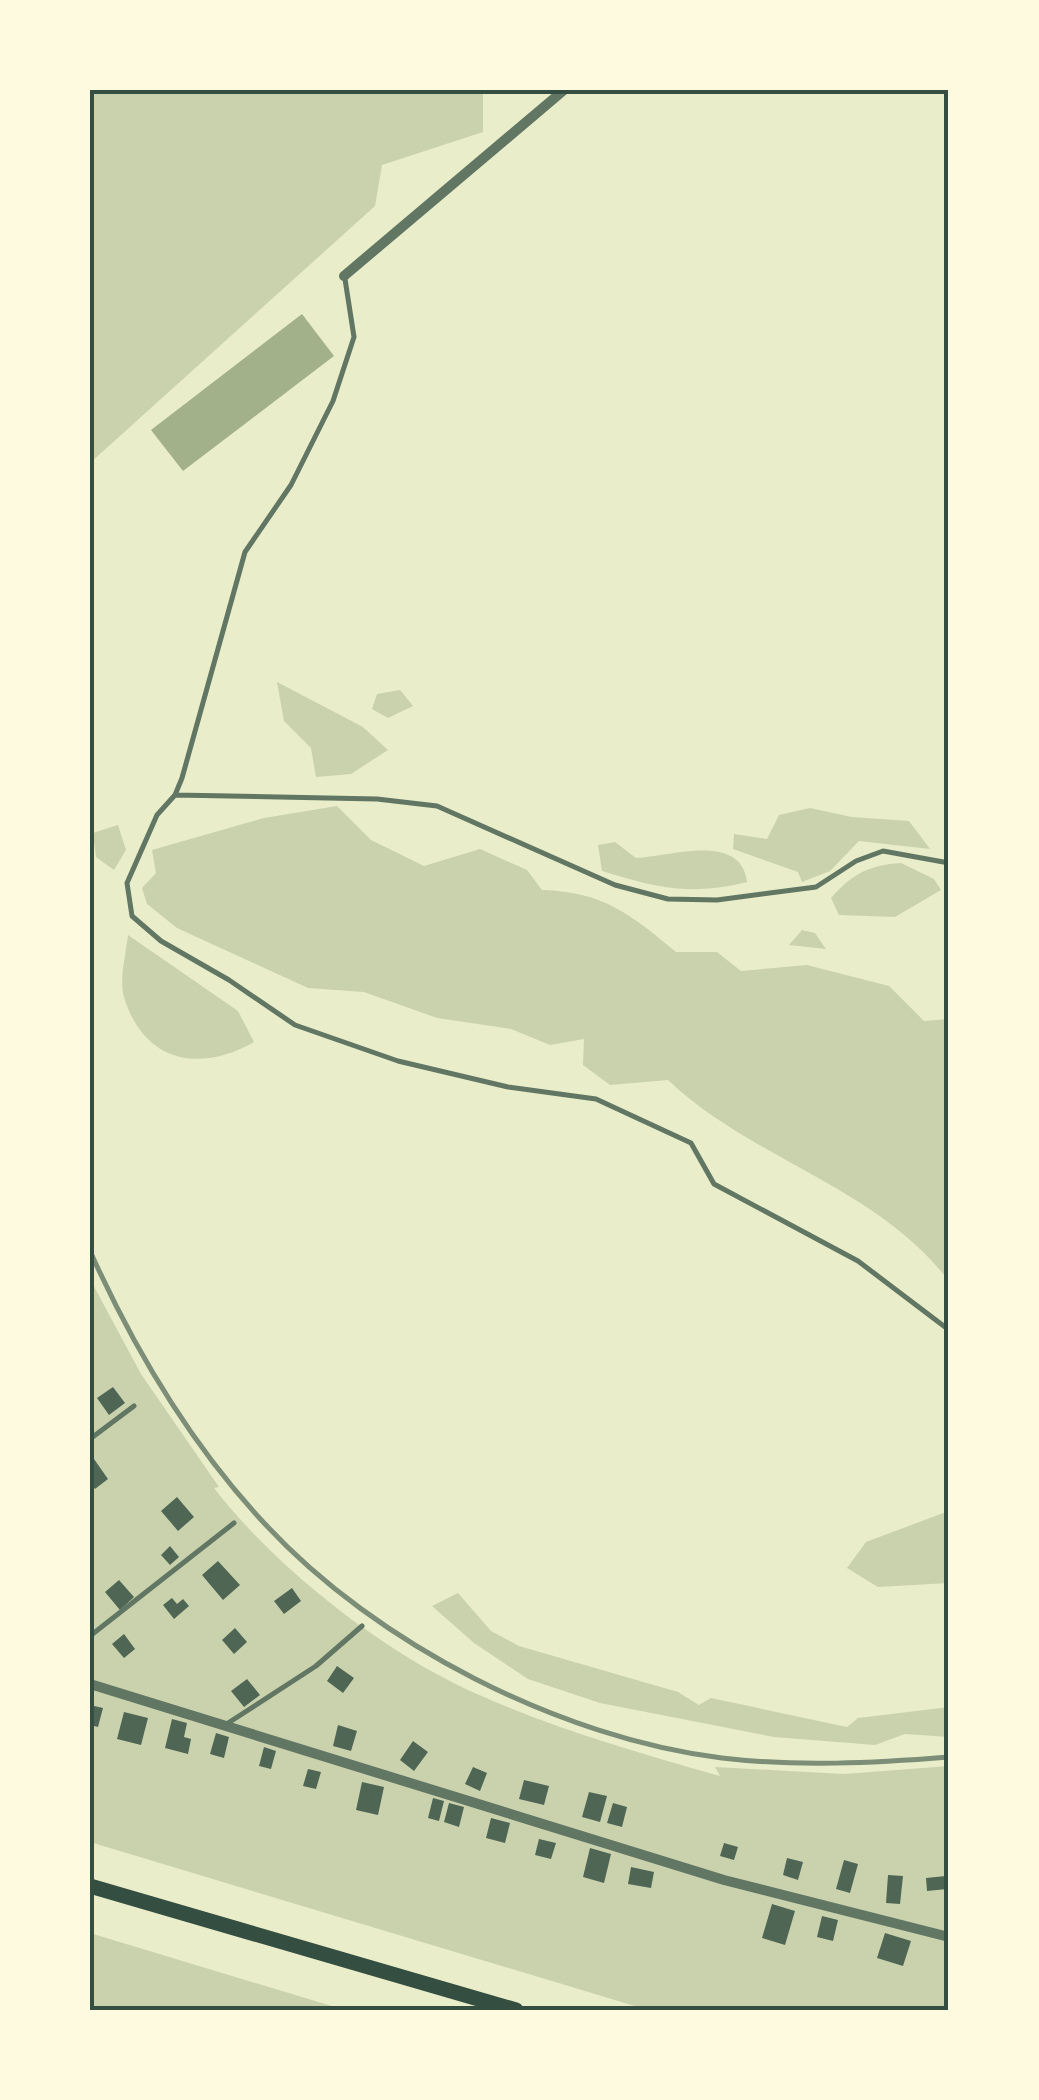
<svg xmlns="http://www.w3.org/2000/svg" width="1039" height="2100" viewBox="0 0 1039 2100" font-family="'IBM Plex Sans',sans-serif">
  <rect width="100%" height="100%" fill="#e9edc9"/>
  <path fill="#cad2ad" d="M90,90h393v42l-101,33 -7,41 -285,257z
    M277,682l86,45 25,23 -37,24 -35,3 -5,-29 -27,-27z
    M400,690l13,16 -25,12 -16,-9 5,-15z
    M337,806l34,34 53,26 56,-17 47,21 15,20c62,2 88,24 134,62h41l24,19 66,-6 82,21 35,35 25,-2v262c-73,-95 -197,-121 -281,-201l-58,5 -27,-20 1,-26 -34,6 -39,-16 -74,-11 -73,-26 -56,-4 -131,-60 -30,-24 -5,-16 14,-15 -4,-23 112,-32z
    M810,808l42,9 57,4 21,28 -71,-8 -29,30 -28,11 -4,-10 -65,-23 1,-15 33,5 12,-24z
    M118,825l8,25 -12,20 -18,-13 -3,-24z
    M615,842l21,16c32,-1 105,-27 111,24 -58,14 -89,6 -145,-11l-4,-26z
    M901,863l33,16 7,11 -46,27 -56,-2 -8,-17c21,-24 38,-33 70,-35z
    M802,930l13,3 11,16 -37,-4z
    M128,935l110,76 16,31c-54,31 -110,21 -130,-45 -5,-17 2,-44 4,-62z
    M90,1279l51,95 78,113 -5,1c61,79 164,160 254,202 81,37 167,62 252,86l-5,-9 129,7 105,-8v244h-301l-558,-168z
    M949,1503v80l-71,4 -31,-19 19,-26 80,-30z
    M458,1593l33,38 28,15 159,46 21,13 12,-7 136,29 11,-9 91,-11v30l-44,-3 -30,11 -101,-8 -174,-34 -72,-24 -54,-36 -42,-37z
    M90,1933l255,77h-255z"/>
  <path fill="#a3b18a" d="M302,314l32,42 -151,115 -32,-41z"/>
  <path fill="#4f6655" d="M113,1387l12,16 -16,12 -12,-17z
    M94,1459l14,20 -13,10 -5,-7v-19z
    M177,1497l17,20 -16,14 -17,-20z
    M170,1546l9,11 -9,8 -9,-10z
    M218,1561l22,24 -17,15 -21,-25z
    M119,1580l15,17 -14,13 -15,-18z
    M292,1588l9,13 -17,13 -10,-13z
    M172,1598l5,6 6,-5 6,7 -15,13 -11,-14z
    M235,1628l12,14 -13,12 -12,-14z
    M124,1634l11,15 -11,9 -12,-14z
    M337,1666l17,12 -11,15 -16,-12z
    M247,1679l13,16 -16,12 -13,-16z
    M90,1705l13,3 -5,19 -8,-2z
    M124,1712l24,6 -7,27 -24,-6z
    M172,1719l15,4 -3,14 7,2 -3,15 -23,-6z
    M338,1725l19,6 -6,20 -18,-5z
    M216,1733l13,4 -5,21 -14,-4z
    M413,1741l15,11 -14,19 -14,-11z
    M264,1747l12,4 -5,18 -12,-3z
    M473,1767l14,6 -7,18 -15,-7z
    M308,1769l13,3 -5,17 -13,-3z
    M524,1780l25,6 -5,19 -25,-6z
    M362,1782l22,5 -6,28 -22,-5z
    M589,1792l18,4 -7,26 -18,-5z
    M433,1798l11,3 -5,20 -11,-3z
    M449,1803l15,4 -5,20 -15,-5z
    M613,1803l14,4 -5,20 -15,-4z
    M491,1818l19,5 -5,20 -19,-5z
    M539,1839l17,4 -5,16 -16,-4z
    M724,1843l14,4 -4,13 -14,-4z
    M590,1848l21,6 -7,29 -21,-6z
    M787,1858l16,4 -5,18 -15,-5z
    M844,1860l14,4 -8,29 -14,-4z
    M631,1867l23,5 -3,16 -23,-4z
    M888,1875l15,1 -3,28 -14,-1z
    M946,1876l1,13 -20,2 -1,-13z
    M772,1904l23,7 -10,34 -23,-7z
    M822,1916l16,4 -5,21 -16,-4z
    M885,1933l26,8 -8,25 -26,-8z"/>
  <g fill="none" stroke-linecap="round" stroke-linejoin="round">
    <path stroke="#617663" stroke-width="5" d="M345,279l9,58 -21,64 -42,84 -46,67 -63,226 -7,17 -18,20 -30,68 5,33 29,25 68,39 66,45 103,36 110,26 88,12 95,44 23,41 144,77 91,69
      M175,795l202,4 60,7 178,79 53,14 49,1 99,-13 40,-26 27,-10 66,12
      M90,1439l44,-33
      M90,1636l144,-113
      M225,1725l91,-59 46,-40"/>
    <path stroke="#617663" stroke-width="10" d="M344,276l220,-186
      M90,1684l634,196 225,57"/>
    <path stroke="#344e41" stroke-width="15" d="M90,1886l426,124"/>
    <path stroke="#7c8e77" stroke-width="5" d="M90,1251c44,98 102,195 175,273 111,120 295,214 457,234 75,9 153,5 227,-1"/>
  </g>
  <rect width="1039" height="2100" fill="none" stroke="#fefae0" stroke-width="185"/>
  <rect x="92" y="92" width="854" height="1916" fill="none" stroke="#344e41" stroke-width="4"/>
</svg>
